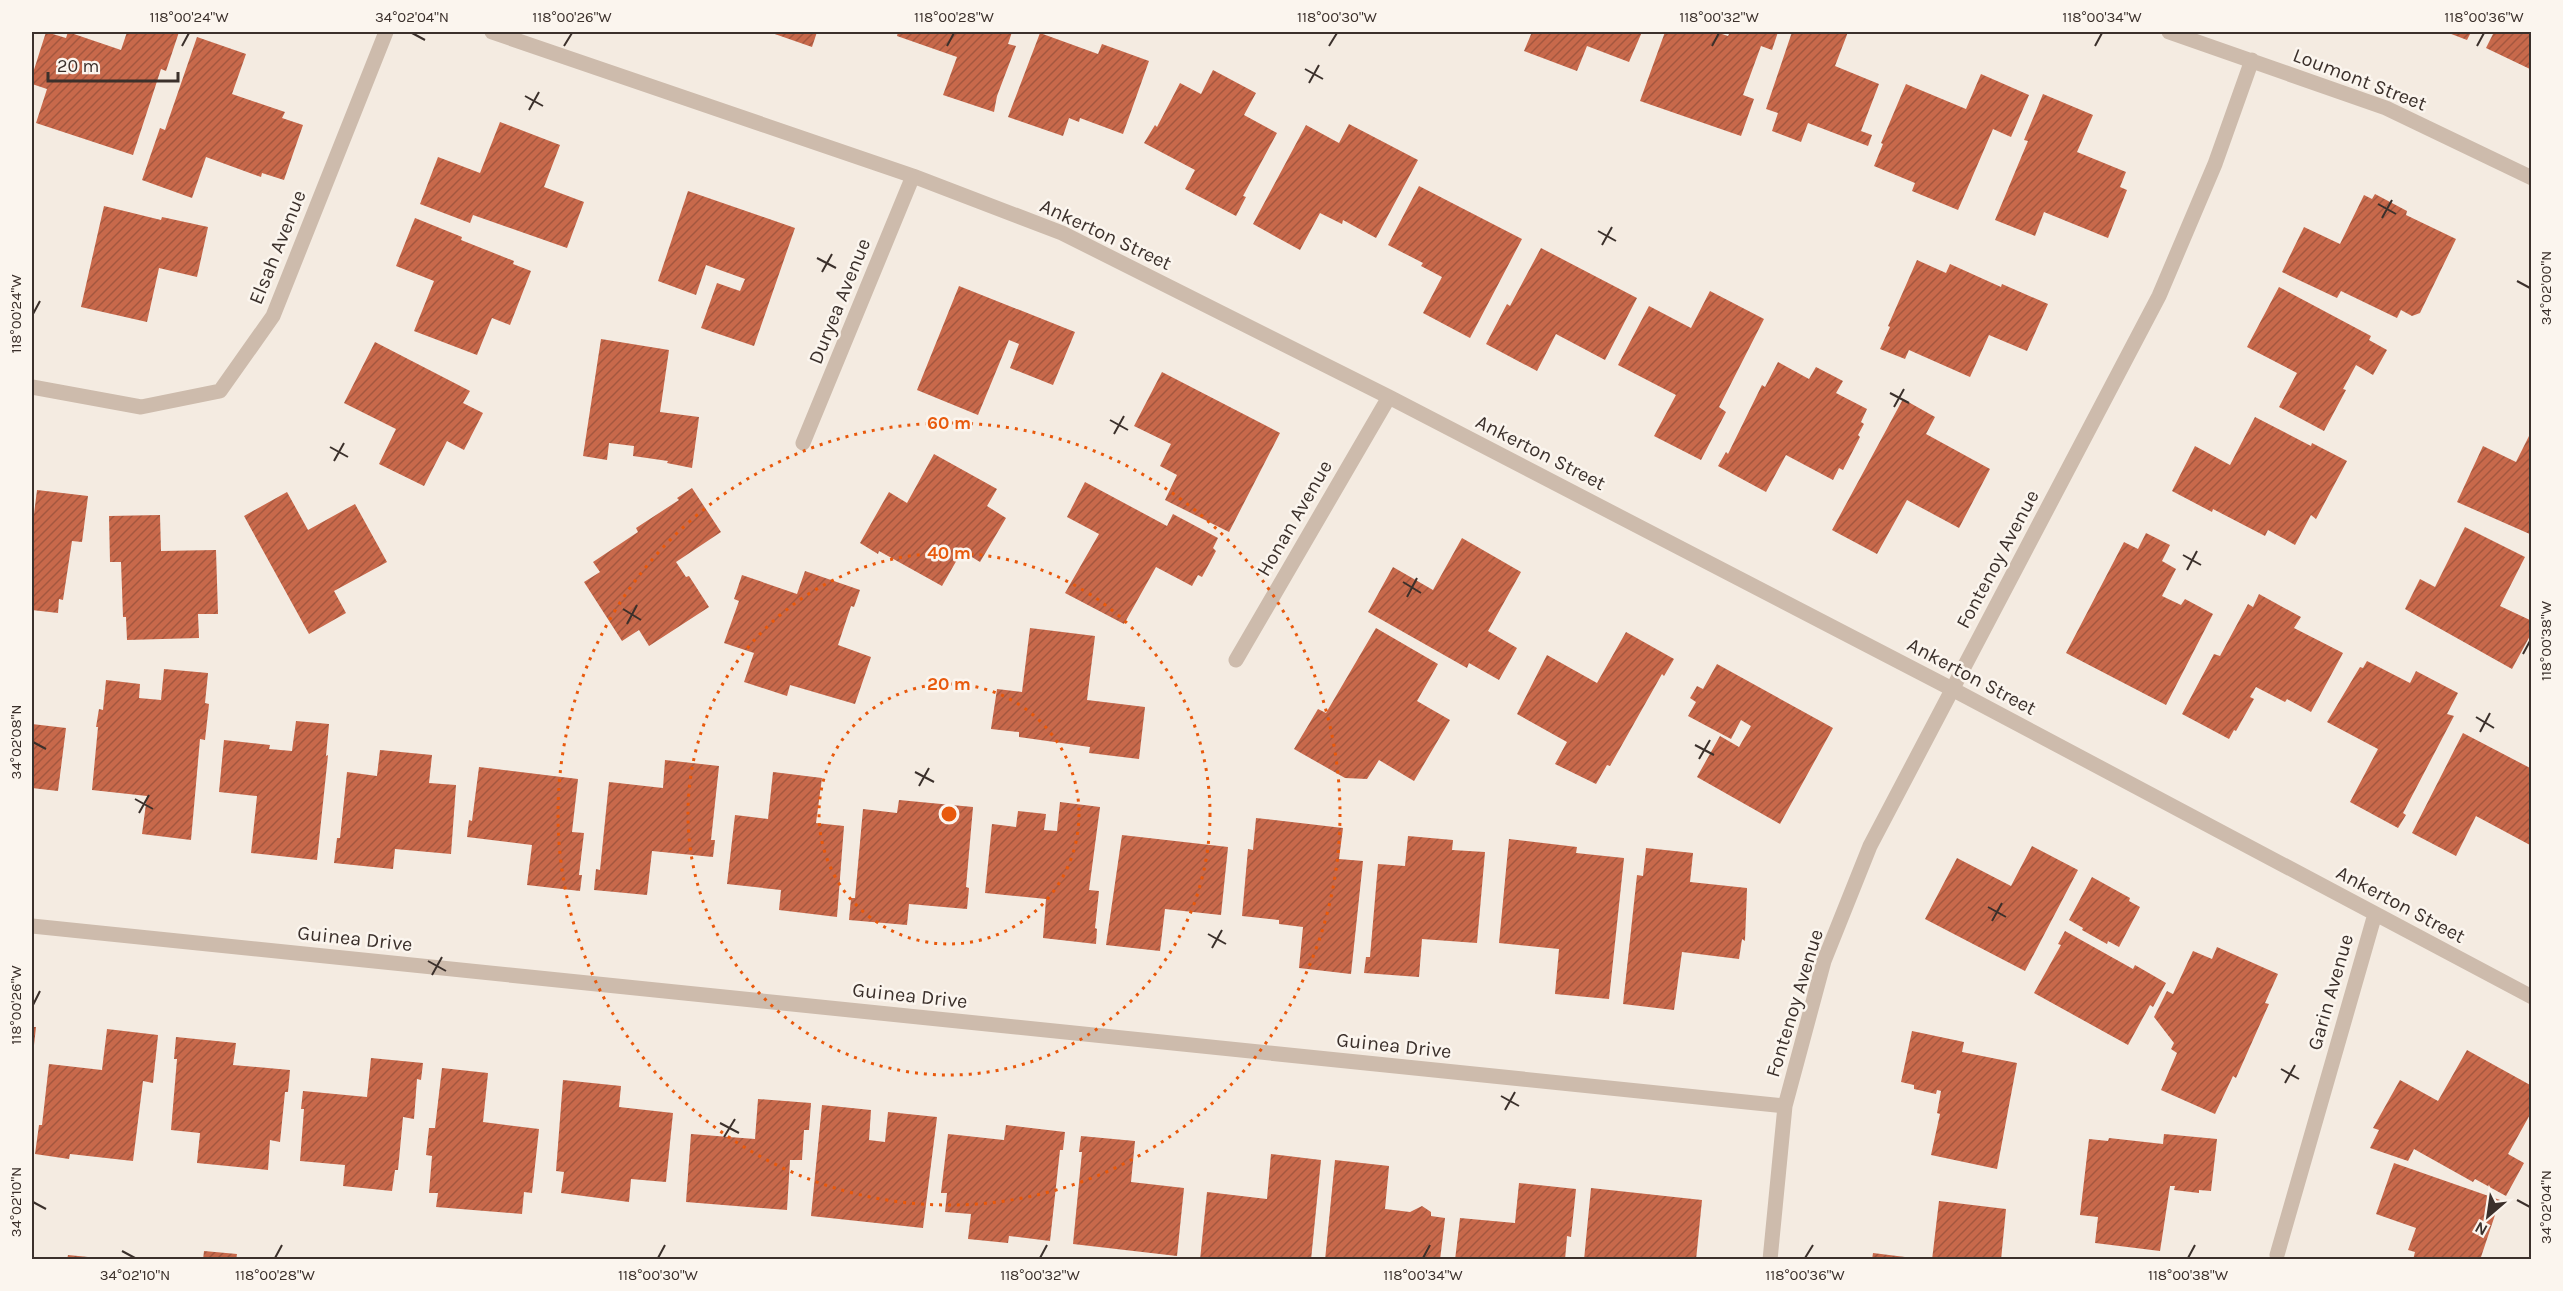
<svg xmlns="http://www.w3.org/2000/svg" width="2563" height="1291" viewBox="0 0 2563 1291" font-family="Karla,sans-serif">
  <defs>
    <pattern id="building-hatch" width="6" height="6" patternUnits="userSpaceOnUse" patternTransform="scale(1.5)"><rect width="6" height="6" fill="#c8694b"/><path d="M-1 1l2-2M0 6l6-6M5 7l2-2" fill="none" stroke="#a4573f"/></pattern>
  </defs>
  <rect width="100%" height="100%" fill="#f4ebe1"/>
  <path fill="url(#building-hatch)" d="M46,32l20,6 2,-6 53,18 6,-18h52l-13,39 -5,-2 -28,86 -97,-32 11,-34 -15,-5v-8z
    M769,32h48l-5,15z
    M898,32h114l-4,12 8,2 -19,50 -3,16 -51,-17 14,-38 -60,-21z
    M1532,32h110l-13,30 -42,-16 -10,25 -53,-20z
    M1665,32h51l12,4 2,-4h48l-6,18 -11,-4 -18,49 11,4 -13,37 -101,-35z
    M1792,32h56l-13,34 44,18 -18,47 11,4 -4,11 -60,-23 -7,19 -29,-11 6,-18 -12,-4z
    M2446,32h25l-4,8z
    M2494,32h38v38l-46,-22z
    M1040,33l58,21 4,-10 47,17 -26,73 -43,-16 -1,4 -10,-4 -6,18 -55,-19z
    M197,37l49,17 -14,40 53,18 -3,6 21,7 -19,55 -22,-7 -1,4 -55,-20 -14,41 -50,-18 18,-52 5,2z
    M1213,70l43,23 -12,22 33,18 -34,63 3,1 -10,19 -51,-27 10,-19 -51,-27 11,-18 2,2 23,-44 21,11z
    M1981,74l48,21 -18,42 -18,-8 -35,81 -46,-19 3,-8 -41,-17 9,-22 -2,-1 25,-59 60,25z
    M2043,94l50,21 -16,37 49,20 -6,15 7,3 -19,48 -64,-26 -9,24 -40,-16 33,-79 -4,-1z
    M500,122l60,23 -16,42 40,15 -17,46 -94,-33 -3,8 -50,-19 18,-47 42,16z
    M1349,124l69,36 -42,78 -33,-18 -1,4 -22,-11 -20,37 -47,-26 53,-99 33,18z
    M1419,186l103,53 -52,99 -47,-25 19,-36 -21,-11 2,-3 -35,-18z
    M688,191l107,37 -41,118 -53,-18 16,-45 23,8 5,-12 -39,-14 -10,30 -38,-14z
    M2375,194l32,17 -1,4 50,24 -36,74 -8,3 -11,-6 -4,8 -56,-27 -4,7 -55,-26 22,-45 36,17 24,-49 8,4z
    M104,206l57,14 1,-3 46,10 -11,50 -38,-9 -12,54 -66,-15z
    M415,218l47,19 -1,3 53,21 -1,3 18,7 -21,54 -18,-7 -15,37 -63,-24 20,-50 -38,-15z
    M1541,248l96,50 -32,62 -49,-26 -19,37 -51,-27 21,-40 3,2z
    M1917,260l29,13 4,-9 51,23 1,-3 46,20 -21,47 -38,-16 -19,42 -61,-27 -4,9 -25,-10 10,-22 -2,-1z
    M959,286l116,46 -22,53 -43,-17 9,-24 -10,-4 -31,75 -61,-25z
    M2279,287l92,49 -2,4 18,10 -14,25 -17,-10 -13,24 3,1 -22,41 -45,-24 18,-34 -50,-26z
    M1710,291l54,28 -45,88 7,5 -25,48 -47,-24 22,-41 -58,-30 31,-59 42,22z
    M601,339l68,11 -9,62 39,5 -7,51 -25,-5 1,-2 -35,-5 1,-10 -25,-3 -2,17 -24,-4z
    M375,342l95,49 -7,12 20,10 -19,37 -17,-9 -23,45 -45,-22 17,-35 -52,-26z
    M1778,362l31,17 7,-12 27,14 -7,12 31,16 -6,13 3,2 -6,11 2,2 -17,33 -4,-2 -6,12 -47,-25 -20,37 -48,-26 8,-14 2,2 34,-69 3,2z
    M1162,372l118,61 -51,99 -64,-32 12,-25 -17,-9 11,-22 -37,-18z
    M1903,399l32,18 -9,17 64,35 -31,59 -52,-28 -30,54 -45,-24z
    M2255,417l56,29 1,-3 35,18 -31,58 -5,-4 -16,30 -27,-15 -3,6 -52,-27 -1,3 -40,-21 23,-45 35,19z
    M2532,430v105l-75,-33 26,-56 33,16z
    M934,454l63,35 -10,17 19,12 -26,44 -18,-11 -20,35 -63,-35 -1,3 -18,-11 29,-51 18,11z
    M1085,482l82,44 6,-12 45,24 -5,10 3,3 -14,26 -4,-2 -6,11 -36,-19 -32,57 -59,-31 34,-59 -32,-17z
    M692,488l29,44 -45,30 10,15 3,-1 20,31 -60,39 -10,-16 -17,11 -38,-59 16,-10 -7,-10 45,-30 -2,-4 43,-28 -2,-2z
    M37,490l51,6 -6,46 -10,-1 -9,59 -4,-1 -1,14 -26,-3v-80z
    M287,492l21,38 47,-26 32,58 -53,29 12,22 -37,21 -65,-118z
    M160,515l1,36 55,-1 2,64h-20l1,24 -72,2 -1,-23h-3l-2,-55h-11l-1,-46z
    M2465,527l60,30 -25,49 32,15v11l-20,37 -107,-60 15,-30 15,8z
    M2146,533l24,12 -8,16 14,8 -14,27 19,9 4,-6 28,15 -47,91 -100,-52 58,-111 14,7z
    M1462,538l59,34 -33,59 29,17 -18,32 -30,-17 -2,5 -99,-56 25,-45 40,23z
    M805,571l55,19 -6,17 -3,-1 -13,39 33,12 -16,47 -65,-19 -3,11 -43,-14 10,-29 -30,-10 15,-42 -5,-2 8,-24 55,19z
    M2259,594l42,23 -7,11 49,25 -32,59 -24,-13 -2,3 -29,-15 -6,10 4,2 -18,32 -2,-1 -5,9 -47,-25 32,-60 6,2 28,-52 5,3z
    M1030,628l65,8 -8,64 58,7 -6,52 -50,-6 1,-6 -71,-10v-5l-28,-3 6,-40 25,3z
    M1376,628l62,36 -21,37 33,19 -36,61 -35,-21 -12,19 -22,-1 -51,-29 24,-40 8,4z
    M1626,632l48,27 -10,17 -2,-2 -52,92 -3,-1 -11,19 -41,-20 12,-22 -50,-28 30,-59 50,28z
    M2367,661l43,22 6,-12 42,22 -11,21 7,2 -51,97 3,2 -8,13 -48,-26 28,-53 -51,-27 33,-55 3,1z
    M1717,664l116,64 -53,96 -83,-47 23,-41 19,11 12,-21 -10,-6 -10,19 -43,-23 8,-14 -6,-4 7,-12 6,3z
    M164,669l44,4 -3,30 4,1 -4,36 -5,-1 -9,101 -49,-6 5,-38 -55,-6 6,-63h-2l3,-18 4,1 3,-30 34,4 -1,14 22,2z
    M296,721l33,3 -3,32 2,-1 -11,105 -66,-7 6,-57 -38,-4 5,-52 46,5 -1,4 23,2z
    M32,724l34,4 -8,63 -26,-3z
    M2463,733l69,36 -2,76 -54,-29 -20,40 -44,-23z
    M380,750l52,5 -3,28 27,2 -5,69 -56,-5 -2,20 -59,-6 3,-25h3l7,-66 30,4z
    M665,760l54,6 -8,74h4l-2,17 -61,-6 -5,44 -53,-5 2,-21 4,1 9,-88 54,6z
    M479,767l99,12 -6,53 12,1 -5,42h3l-2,16 -53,-6 5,-40 -65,-8 2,-17 3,1z
    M773,772l49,6 -6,45 28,3 -7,91 -58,-7 2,-20 -54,-6 8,-69 33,4z
    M899,800l74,7 -7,80 3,1 -2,21 -58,-5 -2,21 -58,-5 2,-22h4l8,-89 34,4z
    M1060,802l40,5 -11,83 10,1 -4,37 2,1 -1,15 -53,-6 3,-39 -61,-6 7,-69 24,3 2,-16 28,3 -2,16 13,1z
    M1256,818l87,10 -4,31 24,2 -12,113 -52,-6 4,-41 -24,-3v-4l-37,-4 6,-67 5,1z
    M1122,835l106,12 -7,68 -56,-6 -5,42 -54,-6z
    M1408,836l45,4 -1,10 33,2 -8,91 -55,-4 -3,38 -55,-4 2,-16h4l8,-93 27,2z
    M1509,839l68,8 -1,6 48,5 -15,141 -54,-5 4,-45 -60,-6z
    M2032,846l46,24 -53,101 -100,-52 32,-61 54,28z
    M1646,848l47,5 -3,29 57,6 -2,53 -3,-2 -3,20 -57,-7 -8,58 -51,-6 14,-129 6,1z
    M2092,877l38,21 -1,3 11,6 -21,40 -11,-6 -1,3 -25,-14 1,-2 -14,-8z
    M2065,931l68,38 2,-4 31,18 -13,24 -3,-2 -22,40 -94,-52 27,-48 -3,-1z
    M2217,947l61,27 -13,29 4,1 -33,74 -3,-2 -18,38 -54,-24 16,-37 -6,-4 3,-6 -20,-26 13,-26 6,3 20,-43 19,8z
    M32,1027h4l-3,27h-1z
    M107,1029l51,6 -5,48 -10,-2 -10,80 -63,-7 -1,5 -34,-5 4,-29h3l7,-61 53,6z
    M1912,1031l52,11 -2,10 55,11 -20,106 -66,-14 9,-41 -3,-1 4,-22 -4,-1 -1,4 -22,-5v-4l-13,-3z
    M176,1037l60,6 -3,22 57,5 -2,22h-3l-5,50 -10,-2 -2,30 -71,-7 3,-30 -29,-3 6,-71h-3z
    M2467,1050l65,36v25l-24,43 16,9 -18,33 -31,-17 -2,3 -59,-33 -6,12 -38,-13 9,-18 -6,-2 27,-48 38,21z
    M371,1058l52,5 -2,17 -4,-1 -3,40 -11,-2 -5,53h-3l-3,21 -49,-5 2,-21 -45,-4 4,-52h-3l2,-18 64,6z
    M442,1068l46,5 -5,49 56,7 -7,64 -8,-1 -2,22 -86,-7 2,-14h-9l3,-37 -6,-1 3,-27h6z
    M563,1080l58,6 -2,21 54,6 -7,69 -35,-3 -2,23 -68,-9 3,-21 -8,-1z
    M758,1099l53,4 -2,27h-5l-2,30h-12l-3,50 -101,-8 5,-68 64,5z
    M822,1105l49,5 -2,30 16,2 3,-30 49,5 -14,111 -112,-12z
    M1006,1125l59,7 -2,18h-3l-10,91 -41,-5 -1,7 -40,-4 3,-25 -26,-2 2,-19h-6l7,-59 56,6z
    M2164,1134l53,5 -6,52 -12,-1v3l-25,-3 1,-4h-5l-10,65 -65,-8 3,-26 -18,-2 9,-76 19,2 1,-3 54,6z
    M1081,1136l54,5 -4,41 53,6 -7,68 -104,-12 9,-92h-3z
    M1271,1154l50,6 -10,100h-111l7,-68 60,7z
    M1335,1160l54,6 -4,43 25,3 12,-6 9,6v4l14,2 -5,42h-115z
    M2394,1163l106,37 -20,60h-67l2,-8 -7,-2 8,-22 -40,-14z
    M1519,1183l57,6 -5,48 -4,-1 -2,24h-110l5,-42 55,5z
    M1591,1188l111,12 -6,60h-112z
    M1939,1201l67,8 -5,51h-69z
    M204,1251l33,3 -1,6h-33z
    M1873,1253l40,5v2h-41z
    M68,1255l30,3 -1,2h-30z"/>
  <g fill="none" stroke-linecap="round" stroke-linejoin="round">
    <path stroke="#cdbbac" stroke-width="15" d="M492,32l421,144 149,57 327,164 563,292 580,308
      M2169,32l217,76 146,70
      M32,387l109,20 79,-16 53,-75 113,-284
      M803,443l110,-267
      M1236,660l153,-263
      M32,926l1753,180
      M2277,1255l98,-341
      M1770,1260l15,-154 39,-145 46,-115 289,-550 56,-132 37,-104"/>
  </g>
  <path fill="none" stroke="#3b302b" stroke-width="2" d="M412,33l13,7M182,46l7,-13M564,46l8,-13M947,46l7,-13M1329,46l8,-13M1712,46l7,-13M2095,46l7,-13M2477,46l7,-13M1305,69l18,10M1309,83l10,-18M525,96l18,10M529,110l10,-18M2378,204l18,10M2382,218l10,-18M1598,231l18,10M1602,245l10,-18M817,258l19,10M822,272l10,-18M2517,281l13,7M33,314l7,-13M1890,393l19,10M1894,407l10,-18M1110,420l18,10M1114,434l10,-18M330,447l18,10M334,461l10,-18M2183,555l18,10M2187,570l10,-19M1403,582l18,11M1407,597l10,-19M623,609l18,11M627,624l10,-19M2523,654l7,-13M2476,717l18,11M2480,732l10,-19M33,742l13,7M1695,745l19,10M1699,759l11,-19M915,772l19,10M919,786l10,-18M135,799l18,10M139,813l10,-18M1988,907l18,10M1992,921l10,-18M1208,934l18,10M1212,948l10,-18M428,961l18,10M432,975l10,-18M33,1005l7,-14M2281,1069l18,10M2285,1083l10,-18M1501,1096l18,10M1505,1110l10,-18M720,1123l19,10M724,1137l11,-18M2517,1200l13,7M33,1202l13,7M122,1251l13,7M275,1258l7,-13M658,1258l7,-13M1040,1258l7,-13M1423,1258l7,-13M1805,1258l8,-13M2188,1258l7,-13"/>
  <g fill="none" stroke="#e8590c" stroke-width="3" stroke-dasharray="3 6">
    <circle cx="949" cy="814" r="130"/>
    <circle cx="949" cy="814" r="261"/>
    <circle cx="949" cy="814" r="391"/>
  </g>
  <g text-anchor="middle" stroke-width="5" stroke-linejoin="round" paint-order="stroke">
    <g font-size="20" fill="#3b302b" stroke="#fbf5ee">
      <text transform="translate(2360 79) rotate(21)" y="7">Loumont Street</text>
      <text transform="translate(1106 234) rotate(25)" y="7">Ankerton Street</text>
      <text transform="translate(277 247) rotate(-68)" y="7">Elsah Avenue</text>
      <text transform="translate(839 301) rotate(-68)" y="7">Duryea Avenue</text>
      <text transform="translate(1541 452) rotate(27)" y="7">Ankerton Street</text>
      <text transform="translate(1294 518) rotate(-60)" y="7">Honan Avenue</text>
      <text transform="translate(1997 559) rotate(-62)" y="7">Fontenoy Avenue</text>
      <text transform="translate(1972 676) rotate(28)" y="7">Ankerton Street</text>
      <text transform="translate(2401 904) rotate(28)" y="7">Ankerton Street</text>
      <text transform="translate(355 938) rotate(6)" y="7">Guinea Drive</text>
      <text transform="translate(2330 992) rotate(-74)" y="7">Garin Avenue</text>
      <text transform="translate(910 995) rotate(6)" y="7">Guinea Drive</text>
      <text transform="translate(1794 1003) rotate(-73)" y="7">Fontenoy Avenue</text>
      <text transform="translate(1394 1045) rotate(6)" y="7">Guinea Drive</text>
    </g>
  </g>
  <circle cx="949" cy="814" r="9" fill="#e8590c" stroke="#fbf5ee" stroke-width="3"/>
  <g font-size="18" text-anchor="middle" font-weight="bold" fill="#e8590c" stroke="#fbf5ee" stroke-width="5" stroke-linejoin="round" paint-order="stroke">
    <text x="949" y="429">60 m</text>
    <text x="949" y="559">40 m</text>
    <text x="949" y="690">20 m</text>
  </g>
  <rect width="2563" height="1291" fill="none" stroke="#fbf5ee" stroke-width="66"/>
  <g transform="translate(2488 1216) rotate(209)" stroke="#fbf5ee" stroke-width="4.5" paint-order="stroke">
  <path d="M0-4.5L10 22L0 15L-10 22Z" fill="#3b302b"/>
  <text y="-9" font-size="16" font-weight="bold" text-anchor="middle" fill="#3b302b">N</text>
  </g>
  <path d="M48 72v9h130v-9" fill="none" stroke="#3b302b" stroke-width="3"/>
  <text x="57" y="72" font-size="18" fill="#3b302b" stroke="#fbf5ee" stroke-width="4.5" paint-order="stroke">20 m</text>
  <rect x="33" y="33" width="2497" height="1225" fill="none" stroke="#3b302b" stroke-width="2"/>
  <g font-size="15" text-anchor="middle" fill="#3b302b">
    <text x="189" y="22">118°00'24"W</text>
    <text x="412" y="22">34°02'04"N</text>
    <text x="572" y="22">118°00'26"W</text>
    <text x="954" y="22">118°00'28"W</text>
    <text x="1337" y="22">118°00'30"W</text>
    <text x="1719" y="22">118°00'32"W</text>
    <text x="2102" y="22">118°00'34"W</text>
    <text x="2484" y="22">118°00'36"W</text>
    <text transform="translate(2546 288) rotate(-90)" y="5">34°02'00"N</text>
    <text transform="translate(16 314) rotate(-90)" y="5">118°00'24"W</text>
    <text transform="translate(2546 641) rotate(-90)" y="5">118°00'38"W</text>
    <text transform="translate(16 742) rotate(-90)" y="5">34°02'08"N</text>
    <text transform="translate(16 1005) rotate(-90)" y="5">118°00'26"W</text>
    <text transform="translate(16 1202) rotate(-90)" y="5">34°02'10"N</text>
    <text transform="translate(2546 1207) rotate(-90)" y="5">34°02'04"N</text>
    <text x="135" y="1280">34°02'10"N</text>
    <text x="275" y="1280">118°00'28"W</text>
    <text x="658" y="1280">118°00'30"W</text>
    <text x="1040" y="1280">118°00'32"W</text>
    <text x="1423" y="1280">118°00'34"W</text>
    <text x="1805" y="1280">118°00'36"W</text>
    <text x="2188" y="1280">118°00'38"W</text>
  </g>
</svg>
